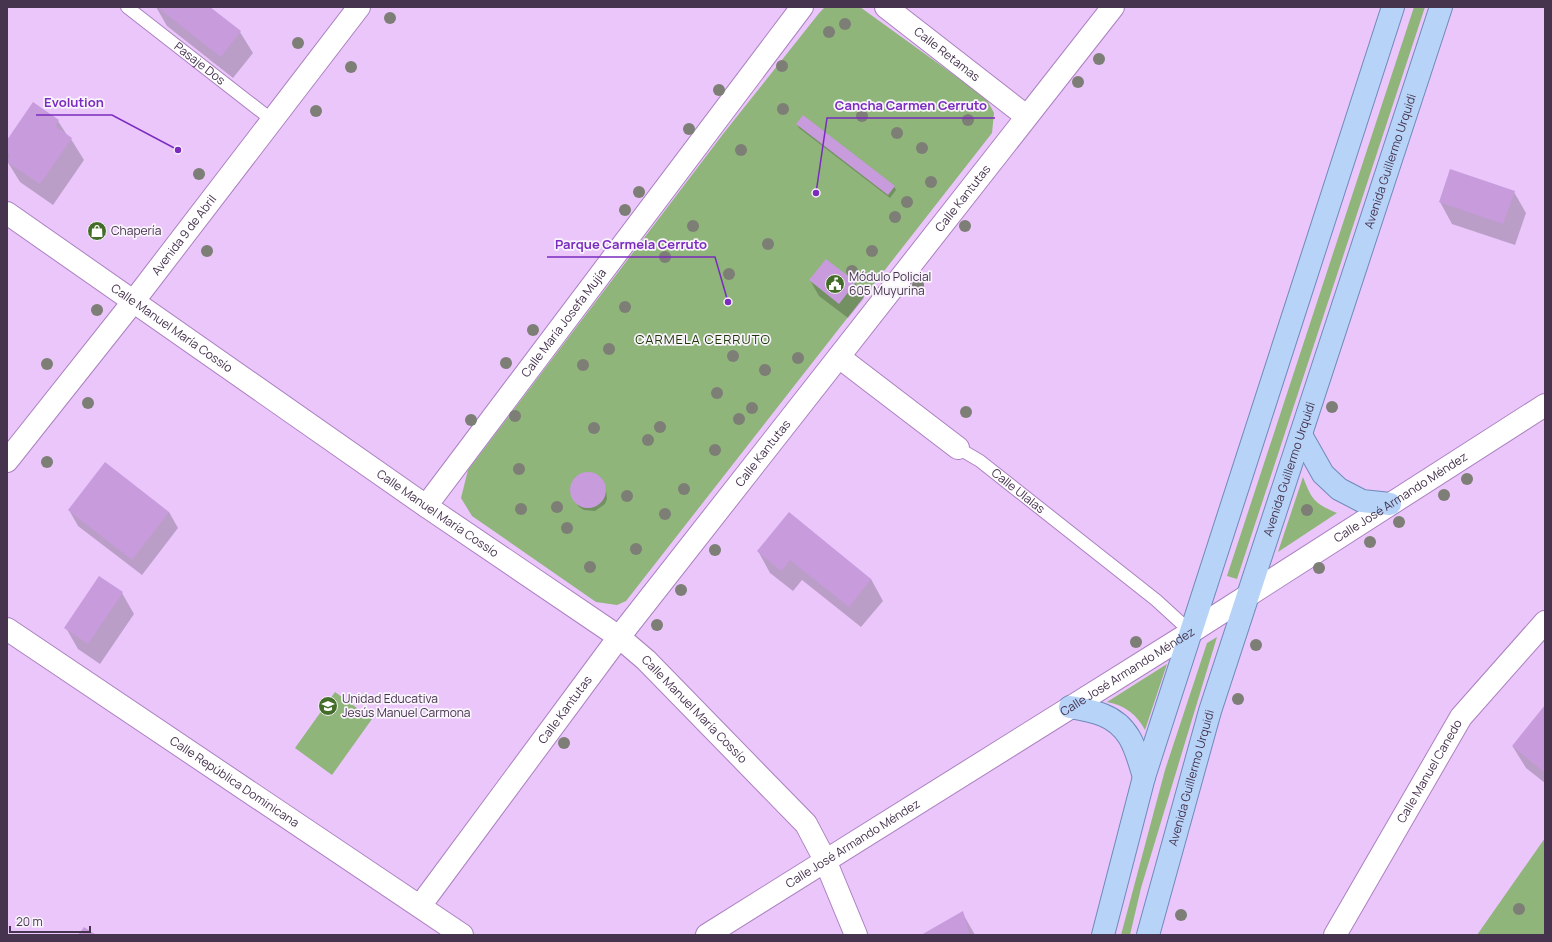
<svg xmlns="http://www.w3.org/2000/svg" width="1552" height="942" viewBox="0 0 1552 942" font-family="Manrope,sans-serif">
  <rect width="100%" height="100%" fill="#eac6fb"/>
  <path fill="#8fb57a" d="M825,7h35l126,91 8,15 -2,20 -366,468 -9,4 -21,-3 -124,-86 -11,-18 7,-28 255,-336 97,-122z
    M1414,7h11l-188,572 -10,-3z
    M1303,477c9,23 11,26 34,36l-59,39z
    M1217,637l-76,251 -11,47h-9l44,-165 42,-127z
    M1167,664l-22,66c-8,-15 -20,-25 -38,-28z
    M335,692l37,27 -40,56 -37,-27z
    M1545,838v97h-68z"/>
  <path fill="#0003" d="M156,7h52l32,25 13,21 -20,25 -66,-52z
    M58,121l9,14 4,4 13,21 -31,45 -33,-23 -13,-21v-19z
    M797,124l97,62 2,4 -6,8 -91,-70z
    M1451,170l63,22 12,21 -11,32 -63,-21 -12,-22z
    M810,280l45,3 9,15 -16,20 -29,-22z
    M582,474h11l8,6 5,9 1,10 -2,5 -10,7 -11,-1 -5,-3 -6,-9 -2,-11 2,-5z
    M69,510l100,2 9,16 -36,47 -64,-49z
    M758,551l113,28 12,22 -22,26 -59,-47 -9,11 -23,-18z
    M122,593l12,21 -34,50 -22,-15 -12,-21z
    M1545,707v76l-19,-15 -13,-21z
    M962,912l13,23h-52z"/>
  <path fill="#c79bdc" d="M157,7h53l31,24 -20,26z
    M33,102l26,18 -4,6 17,12 -32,46 -33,-22 3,-7 -3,-2v-13z
    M803,115l92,71 -7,9 -92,-71z
    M1450,169l65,22 -12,33 -64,-22z
    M826,259l30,23 -17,22 -30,-24z
    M105,462l64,50 -37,48 -64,-50z
    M570 490a18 18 0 1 1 36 0a18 18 0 1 1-36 0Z
    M789,512l82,67 -22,28 -59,-47 -9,11 -24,-20z
    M99,576l24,16 -35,52 -24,-16z
    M1545,705v68l-33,-27z
    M963,911l7,24h-49z
    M84,927l12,8h-18z"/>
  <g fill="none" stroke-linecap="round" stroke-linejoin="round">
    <defs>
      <g id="service">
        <path id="s1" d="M127,7l145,113"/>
        <path id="s2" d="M958,448l22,13 176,139 35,32"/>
      </g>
      <g id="minor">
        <path id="s3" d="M886,7l140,109"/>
        <path id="s4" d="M7,213l419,293 193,131 27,23 160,164 19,36 31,75"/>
        <path d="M839,357l119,91"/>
        <path id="s5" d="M426,506l376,-499"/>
        <path id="s6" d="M7,629l455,306"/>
        <path id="s7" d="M420,906l199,-269 494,-630"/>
        <path id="s8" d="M1335,935l126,-218 84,-95"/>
      </g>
      <g id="tertiary">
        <path id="s9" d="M707,935l484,-303 354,-227"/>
      </g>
      <g id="secondary">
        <path id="s10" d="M7,461l126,-159 226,-295"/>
      </g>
      <g id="primary">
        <path d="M1301,435l22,39 16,15 23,12 28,3"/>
        <path d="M1070,707c11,2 23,4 33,8 28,11 33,36 41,62"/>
        <path d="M1103,935l41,-158 249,-770"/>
        <path id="s11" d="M1148,935l62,-224 231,-704"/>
      </g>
    </defs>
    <use href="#service" stroke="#ac80c0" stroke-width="14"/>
    <use href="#minor" stroke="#ac80c0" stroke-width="24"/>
    <use href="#tertiary" stroke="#ac80c0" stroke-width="24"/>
    <use href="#secondary" stroke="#ac80c0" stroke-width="24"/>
    <use href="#primary" stroke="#7089ba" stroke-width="24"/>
    <use href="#service" stroke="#fff" stroke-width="12"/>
    <use href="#minor" stroke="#fff" stroke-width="22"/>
    <use href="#tertiary" stroke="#fff" stroke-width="22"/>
    <use href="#secondary" stroke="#fff" stroke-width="22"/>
    <use href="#primary" stroke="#b7d4f8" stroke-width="22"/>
  </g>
  <g fill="#7d7e76">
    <circle cx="390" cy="18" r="6"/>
    <circle cx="845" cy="24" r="6"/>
    <circle cx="829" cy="32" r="6"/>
    <circle cx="298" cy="43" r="6"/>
    <circle cx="1099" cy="59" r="6"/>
    <circle cx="782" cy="66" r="6"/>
    <circle cx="351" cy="67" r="6"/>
    <circle cx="1078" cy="82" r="6"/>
    <circle cx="719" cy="90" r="6"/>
    <circle cx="783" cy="109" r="6"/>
    <circle cx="316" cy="111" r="6"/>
    <circle cx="862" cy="116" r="6"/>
    <circle cx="968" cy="120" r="6"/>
    <circle cx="689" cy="129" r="6"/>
    <circle cx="897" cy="133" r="6"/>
    <circle cx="922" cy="148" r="6"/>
    <circle cx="741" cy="150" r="6"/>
    <circle cx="199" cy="174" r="6"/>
    <circle cx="931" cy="182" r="6"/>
    <circle cx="639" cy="192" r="6"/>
    <circle cx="907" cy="202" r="6"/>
    <circle cx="625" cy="210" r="6"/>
    <circle cx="895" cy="217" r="6"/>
    <circle cx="693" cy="226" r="6"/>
    <circle cx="965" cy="226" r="6"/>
    <circle cx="768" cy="244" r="6"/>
    <circle cx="207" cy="251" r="6"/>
    <circle cx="872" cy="251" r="6"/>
    <circle cx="665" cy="257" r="6"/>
    <circle cx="852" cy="271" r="6"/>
    <circle cx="729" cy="274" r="6"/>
    <circle cx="918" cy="285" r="6"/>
    <circle cx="625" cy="307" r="6"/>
    <circle cx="97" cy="310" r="6"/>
    <circle cx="533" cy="330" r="6"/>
    <circle cx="609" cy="349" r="6"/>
    <circle cx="733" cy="356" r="6"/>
    <circle cx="798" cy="358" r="6"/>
    <circle cx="506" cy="363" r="6"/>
    <circle cx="47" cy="364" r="6"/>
    <circle cx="583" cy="365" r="6"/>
    <circle cx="765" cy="370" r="6"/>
    <circle cx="717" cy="393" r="6"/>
    <circle cx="88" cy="403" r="6"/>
    <circle cx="1332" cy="407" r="6"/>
    <circle cx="752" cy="408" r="6"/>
    <circle cx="966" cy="412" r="6"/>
    <circle cx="515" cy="416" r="6"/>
    <circle cx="739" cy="419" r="6"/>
    <circle cx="471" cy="420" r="6"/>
    <circle cx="660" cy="427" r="6"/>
    <circle cx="594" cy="428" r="6"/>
    <circle cx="648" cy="440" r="6"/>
    <circle cx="715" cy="450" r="6"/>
    <circle cx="47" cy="462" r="6"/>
    <circle cx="519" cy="469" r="6"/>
    <circle cx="1467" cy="479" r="6"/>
    <circle cx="684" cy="489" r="6"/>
    <circle cx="1444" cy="495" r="6"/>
    <circle cx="627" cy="496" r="6"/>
    <circle cx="557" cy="507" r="6"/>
    <circle cx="521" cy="509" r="6"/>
    <circle cx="1307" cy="510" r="6"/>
    <circle cx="665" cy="514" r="6"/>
    <circle cx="1399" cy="522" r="6"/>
    <circle cx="567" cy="528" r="6"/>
    <circle cx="1370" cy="542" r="6"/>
    <circle cx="636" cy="549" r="6"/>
    <circle cx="715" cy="550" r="6"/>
    <circle cx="590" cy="567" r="6"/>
    <circle cx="1319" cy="568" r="6"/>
    <circle cx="681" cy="590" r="6"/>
    <circle cx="657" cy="625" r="6"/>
    <circle cx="1136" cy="642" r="6"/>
    <circle cx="1256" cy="645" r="6"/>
    <circle cx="1238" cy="699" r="6"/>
    <circle cx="564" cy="743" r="6"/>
    <circle cx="1519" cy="909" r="6"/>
    <circle cx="1181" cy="915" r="6"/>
  </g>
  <defs>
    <symbol id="shop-disc" viewBox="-11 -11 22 22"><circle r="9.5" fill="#446d29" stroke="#f9f4fb"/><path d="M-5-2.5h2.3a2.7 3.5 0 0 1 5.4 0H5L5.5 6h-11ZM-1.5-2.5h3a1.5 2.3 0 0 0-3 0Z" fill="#fff"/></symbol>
    <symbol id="civic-disc" viewBox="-11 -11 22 22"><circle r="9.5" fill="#446d29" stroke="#f9f4fb"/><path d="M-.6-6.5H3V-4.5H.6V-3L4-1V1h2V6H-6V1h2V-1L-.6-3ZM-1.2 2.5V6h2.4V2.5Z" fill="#fff"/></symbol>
    <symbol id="school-disc" viewBox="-11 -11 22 22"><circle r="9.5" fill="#446d29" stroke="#f9f4fb"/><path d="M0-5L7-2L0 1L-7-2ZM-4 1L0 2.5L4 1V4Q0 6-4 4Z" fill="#fff"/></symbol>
  </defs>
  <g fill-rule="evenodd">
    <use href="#shop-disc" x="86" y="220" width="22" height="22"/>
    <use href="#civic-disc" x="824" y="273" width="22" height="22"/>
    <use href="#school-disc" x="317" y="695" width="22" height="22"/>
  </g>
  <g text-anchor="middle" stroke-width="3.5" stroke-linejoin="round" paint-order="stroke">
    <g font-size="12" fill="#46334e" stroke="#f9f4fb">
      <text dy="4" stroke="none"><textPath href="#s3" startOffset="77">Calle Retamas</textPath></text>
      <text dy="4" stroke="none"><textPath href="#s1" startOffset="92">Pasaje Dos</textPath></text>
      <text dy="4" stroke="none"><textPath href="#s11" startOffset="811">Avenida Guillermo Urquidi</textPath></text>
      <text dy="4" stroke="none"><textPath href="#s7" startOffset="892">Calle Kantutas</textPath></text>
      <text dy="4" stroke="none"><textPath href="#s10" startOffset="287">Avenida 9 de Abril</textPath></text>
      <text dy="4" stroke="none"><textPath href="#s5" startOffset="229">Calle María Josefa Mujía</textPath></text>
      <text dy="4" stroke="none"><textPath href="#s4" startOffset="201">Calle Manuel María Cossío</textPath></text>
      <text dy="4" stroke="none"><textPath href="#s7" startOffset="568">Calle Kantutas</textPath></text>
      <text dy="4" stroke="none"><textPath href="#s11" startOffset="487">Avenida Guillermo Urquidi</textPath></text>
      <text dy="4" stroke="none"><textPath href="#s2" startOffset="74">Calle Ulalas</textPath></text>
      <text dy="4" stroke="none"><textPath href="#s9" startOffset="820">Calle José Armando Méndez</textPath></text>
      <text dy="4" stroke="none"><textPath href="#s4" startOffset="525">Calle Manuel María Cossío</textPath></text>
      <text dy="4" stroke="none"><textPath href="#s9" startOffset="496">Calle José Armando Méndez</textPath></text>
      <text dy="4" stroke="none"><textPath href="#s7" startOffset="244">Calle Kantutas</textPath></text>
      <text dy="4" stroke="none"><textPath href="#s4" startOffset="849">Calle Manuel María Cossío</textPath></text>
      <text dy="4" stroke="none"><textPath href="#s8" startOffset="189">Calle Manuel Canedo</textPath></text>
      <text dy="4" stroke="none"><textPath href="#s11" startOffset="163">Avenida Guillermo Urquidi</textPath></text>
      <text dy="4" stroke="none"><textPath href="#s6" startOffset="274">Calle República Dominicana</textPath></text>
      <text dy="4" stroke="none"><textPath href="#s9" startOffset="172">Calle José Armando Méndez</textPath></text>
    </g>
    <g font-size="12" fill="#46334e" stroke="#f9f4fb" text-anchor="start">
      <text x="111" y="235">Chapería</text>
      <text x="849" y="281">Módulo Policial<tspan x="849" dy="14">605 Muyurina</tspan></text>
      <text x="342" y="703">Unidad Educativa<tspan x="342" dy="14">Jesús Manuel Carmona</tspan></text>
    </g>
    <g font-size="13" letter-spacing="1" fill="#1c3706" stroke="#f9f4fb">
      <text x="703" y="344">CARMELA CERRUTO</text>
    </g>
  </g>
  <path fill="none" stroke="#7b2cbf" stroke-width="1.5" d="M178 150L112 115H36M816 193L827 118H995M728 302L715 257H547"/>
  <g fill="#7b2cbf" stroke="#f9f4fb" stroke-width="1.5">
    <circle cx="178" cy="150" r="4"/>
    <circle cx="816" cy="193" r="4"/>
    <circle cx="728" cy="302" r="4"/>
  </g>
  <g font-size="13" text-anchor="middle" font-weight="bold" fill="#7b2cbf" stroke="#f9f4fb" stroke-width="3.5" stroke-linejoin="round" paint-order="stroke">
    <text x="74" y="107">Evolution</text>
    <text x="911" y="110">Cancha Carmen Cerruto</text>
    <text x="631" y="249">Parque Carmela Cerruto</text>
  </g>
  <rect width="1552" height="942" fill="none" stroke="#46334e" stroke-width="16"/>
  <path d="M10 926v6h80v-6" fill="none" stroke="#46334e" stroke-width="2"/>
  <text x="16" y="926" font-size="12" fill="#46334e" stroke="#f9f4fb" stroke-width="3" paint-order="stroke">20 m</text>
</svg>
